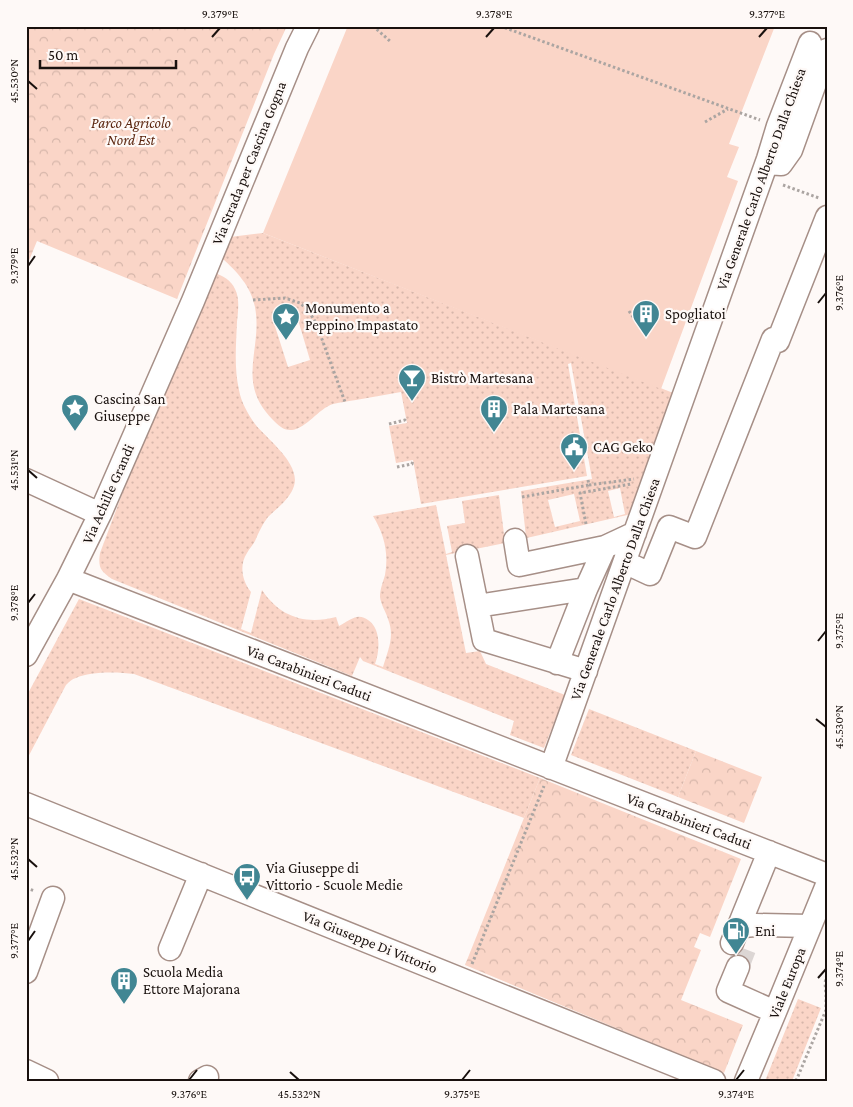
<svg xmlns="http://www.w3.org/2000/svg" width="853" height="1107" viewBox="0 0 853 1107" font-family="'Crimson Pro',serif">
  <defs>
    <pattern id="grass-dots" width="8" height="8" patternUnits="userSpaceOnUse" patternTransform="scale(1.25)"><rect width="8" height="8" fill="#fad5c7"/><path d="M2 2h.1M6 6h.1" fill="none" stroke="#d6b6aa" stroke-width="1.8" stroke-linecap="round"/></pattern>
    <pattern id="park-crowns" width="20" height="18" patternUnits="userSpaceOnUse" patternTransform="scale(1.25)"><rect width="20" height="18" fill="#fad5c7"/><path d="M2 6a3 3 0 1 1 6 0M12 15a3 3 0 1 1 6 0" fill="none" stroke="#d6b6aa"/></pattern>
  </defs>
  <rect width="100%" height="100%" fill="#fef9f7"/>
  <path fill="url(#grass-dots)" fill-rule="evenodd" d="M263,233l418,163 -45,117 -131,30 -59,12 20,98 14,-2 6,13 79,31 -21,53 -34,-13 4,-14 -151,-60 -3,-4 -8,19 -240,-97c-12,-8 -14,-12 -12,-26l33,-88 97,-228zM222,258c15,14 29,28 33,49 8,43 -20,75 18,113 5,5 11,11 19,10 15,-2 26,-21 41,-26 8,-2 16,-3 23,-4 15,-3 30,-5 45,-8l6,31 -18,3 7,37 17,-3 8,44 166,-28 -19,-112 3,-1 21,116 -71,12 5,46 -21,5 -6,-47 -37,6 3,22 -18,3 5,26 -6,2 -10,-49 -63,11c11,18 16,37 12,59 -2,7 -5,14 -5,22 1,8 6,15 8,22 7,18 0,31 -5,48l-8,-3c5,-13 6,-36 -7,-44 -3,-2 -7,-4 -11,-3 -6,1 -12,6 -18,9l-3,-9c-31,8 -56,0 -74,-27l-11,43 -10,-4 10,-37c-9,-11 -12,-27 -4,-39 2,-4 6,-8 8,-12 4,-9 7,-16 13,-24 9,-9 22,-18 26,-31 7,-22 -27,-47 -39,-62 -7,-10 -14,-22 -16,-34 -5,-22 -3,-45 -2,-68 1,-11 3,-23 -2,-33 -4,-9 -12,-13 -20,-16zM296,313l14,47 -22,7 -15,-47zM620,488l5,26 -11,3 -6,-26zM574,494l6,27 -25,6 -7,-27z
    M79,599l461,179 -16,40 -390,-144c-15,-2 -44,-3 -58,4 -4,1 -7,4 -10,7l-40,76v-64z
    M589,709l107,42 -18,46 -107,-42z
    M798,999l23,9 -29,73h-27z"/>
  <path fill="url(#park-crowns)" d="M26,26h261l-13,28 -97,245 -140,-58 -11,27z
    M696,751l66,26 -18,46 -66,-26z
    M540,778l201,81 -31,78 -10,-4 -6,14 7,3 -20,50 62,25 -19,48 -259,-108z"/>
  <path fill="#fad5c7" d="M349,26h426l-46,118 10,3 -12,30 11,4 -77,208 -398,-156 84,-205z"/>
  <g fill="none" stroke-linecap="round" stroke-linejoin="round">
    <path stroke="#dcd6d4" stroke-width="22" stroke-dasharray="22 11" stroke-linecap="butt" d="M738,967l7,-18"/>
    <defs>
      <path id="minor" d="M767,163l14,1 10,-14 36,-100
        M26,480l74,34
        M515,540l4,25 86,-18
        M467,556l17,84 102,31
        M635,567l15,7 19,-47 26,10 78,-198 5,2 49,-124
        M68,579l759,296
        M477,606l109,-17
        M26,655l42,-76 32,-65 93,-213 104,-253 11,-22
        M557,663l29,-74 19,-42 30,-14
        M551,768l217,-609 10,-33 32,-83
        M26,804l688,277
        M736,932l7,-6 13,-1 54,1
        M732,943l37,-91
        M170,949l31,-75
        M738,967l-10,24 47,21
        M26,972l27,-74
        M26,1071l21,10
        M200,1081l7,-4
        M746,1081l29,-69 52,-127"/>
    </defs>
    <use href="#minor" stroke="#a68f87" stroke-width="25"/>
    <path stroke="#aba5a2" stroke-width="3" stroke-dasharray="2.5 2.5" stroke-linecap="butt" d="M373,26l18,16
      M500,26l260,94
      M705,122l23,-13
      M783,185l36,13
      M253,300l32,-2 15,5 8,7 8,13 29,79
      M629,311l11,16
      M389,424l16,-4 2,3
      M397,467l15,-3 1,-4
      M588,480l1,5 45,-6
      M522,497l67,-12
      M586,524l-6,-31 51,-9
      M26,888l9,3
      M472,964l72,-178
      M796,1081l30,-71v-15l-1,-12 2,-9"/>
    <use href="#minor" stroke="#fff" stroke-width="22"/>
  </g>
  <path fill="none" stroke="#19110e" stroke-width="2" d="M212,37l8,-9M486,37l8,-9M759,37l8,-9M28,81l9,8M28,266l7,-10M818,303l8,-10M28,470l9,8M28,603l7,-9M818,641l8,-10M816,719l10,8M28,859l9,8M28,941l7,-10M818,978l8,-9M290,1072l9,8M189,1080l8,-10M462,1080l8,-10M736,1080l8,-10"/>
  <defs>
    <symbol id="building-pin" viewBox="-11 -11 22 30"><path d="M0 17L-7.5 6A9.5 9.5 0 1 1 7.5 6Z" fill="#418693" stroke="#fef9f7"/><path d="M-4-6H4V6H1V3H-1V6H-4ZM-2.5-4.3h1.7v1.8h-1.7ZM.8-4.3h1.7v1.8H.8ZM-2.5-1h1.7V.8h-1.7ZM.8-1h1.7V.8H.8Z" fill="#fff"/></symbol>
    <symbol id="sight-pin" viewBox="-11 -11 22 30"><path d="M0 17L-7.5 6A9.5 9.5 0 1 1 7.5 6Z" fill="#418693" stroke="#fef9f7"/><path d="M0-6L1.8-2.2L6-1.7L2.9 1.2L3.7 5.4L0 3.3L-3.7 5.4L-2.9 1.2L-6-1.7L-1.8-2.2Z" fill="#fff"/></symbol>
    <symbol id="bar-pin" viewBox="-11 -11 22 30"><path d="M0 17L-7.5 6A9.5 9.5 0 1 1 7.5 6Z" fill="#418693" stroke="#fef9f7"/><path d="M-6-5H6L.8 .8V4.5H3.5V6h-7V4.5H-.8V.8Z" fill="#fff"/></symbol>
    <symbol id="civic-pin" viewBox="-11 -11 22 30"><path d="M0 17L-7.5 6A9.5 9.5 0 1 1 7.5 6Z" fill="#418693" stroke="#fef9f7"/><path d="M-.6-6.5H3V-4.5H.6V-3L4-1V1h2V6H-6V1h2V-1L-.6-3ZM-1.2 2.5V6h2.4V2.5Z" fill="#fff"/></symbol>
    <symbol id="bus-pin" viewBox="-11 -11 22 30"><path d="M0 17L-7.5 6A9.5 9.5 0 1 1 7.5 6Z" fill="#418693" stroke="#fef9f7"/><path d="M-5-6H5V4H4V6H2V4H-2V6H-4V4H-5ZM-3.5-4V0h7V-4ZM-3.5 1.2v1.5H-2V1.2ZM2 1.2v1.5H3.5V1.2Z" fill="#fff"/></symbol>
    <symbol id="fuel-pin" viewBox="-11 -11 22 30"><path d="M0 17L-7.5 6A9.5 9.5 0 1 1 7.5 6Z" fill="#418693" stroke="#fef9f7"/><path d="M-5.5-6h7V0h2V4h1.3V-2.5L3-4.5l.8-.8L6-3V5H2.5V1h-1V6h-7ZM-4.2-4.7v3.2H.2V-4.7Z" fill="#fff"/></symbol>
  </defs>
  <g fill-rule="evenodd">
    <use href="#building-pin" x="630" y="298" width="32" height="43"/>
    <use href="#sight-pin" x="270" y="301" width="32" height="43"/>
    <use href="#bar-pin" x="396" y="362" width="32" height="43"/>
    <use href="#sight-pin" x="59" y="392" width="32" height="43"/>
    <use href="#building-pin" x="478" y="393" width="32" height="43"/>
    <use href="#civic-pin" x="558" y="431" width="32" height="43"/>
    <use href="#bus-pin" x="231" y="861" width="32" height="43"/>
    <use href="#fuel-pin" x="720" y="915" width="32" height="43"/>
    <use href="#building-pin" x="108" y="965" width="32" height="43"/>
  </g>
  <g text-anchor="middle" stroke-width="4.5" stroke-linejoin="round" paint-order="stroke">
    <g font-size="15" font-style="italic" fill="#5c2710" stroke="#fef9f7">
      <text x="131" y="128">Parco Agricolo<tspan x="131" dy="17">Nord Est</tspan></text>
    </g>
    <g font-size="15" fill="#19110e" stroke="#fef9f7">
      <text transform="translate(249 163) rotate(-68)" y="5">Via Strada per Cascina Gogna</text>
      <text transform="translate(761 179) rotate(-70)" y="5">Via Generale Carlo Alberto Dalla Chiesa</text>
      <text transform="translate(108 494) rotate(-66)" y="5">Via Achille Grandi</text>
      <text transform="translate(615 589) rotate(-70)" y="5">Via Generale Carlo Alberto Dalla Chiesa</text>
      <text transform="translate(309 673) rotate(21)" y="5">Via Carabinieri Caduti</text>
      <text transform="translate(689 821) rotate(21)" y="5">Via Carabinieri Caduti</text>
      <text transform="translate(370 942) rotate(22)" y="5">Via Giuseppe Di Vittorio</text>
      <text transform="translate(787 983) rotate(-68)" y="5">Viale Europa</text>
    </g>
    <g font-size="15" fill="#19110e" stroke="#fef9f7" text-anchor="start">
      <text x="305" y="313">Monumento a<tspan x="305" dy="17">Peppino Impastato</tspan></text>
      <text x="665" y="319">Spogliatoi</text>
      <text x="431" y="383">Bistrò Martesana</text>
      <text x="94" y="404">Cascina San<tspan x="94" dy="17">Giuseppe</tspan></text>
      <text x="513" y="414">Pala Martesana</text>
      <text x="593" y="452">CAG Geko</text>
      <text x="266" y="873">Via Giuseppe di<tspan x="266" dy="17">Vittorio - Scuole Medie</tspan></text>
      <text x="755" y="936">Eni</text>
      <text x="143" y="977">Scuola Media<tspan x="143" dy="17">Ettore Majorana</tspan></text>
    </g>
  </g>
  <rect width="853" height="1107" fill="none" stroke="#fef9f7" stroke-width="55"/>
  <path d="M40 60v8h136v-8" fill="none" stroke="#19110e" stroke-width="2.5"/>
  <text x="48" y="60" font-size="15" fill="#19110e" stroke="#fef9f7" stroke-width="4" paint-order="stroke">50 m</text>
  <rect x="28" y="28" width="798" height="1052" fill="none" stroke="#19110e" stroke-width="2"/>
  <g font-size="12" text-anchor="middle" fill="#19110e">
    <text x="220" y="18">9.379°E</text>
    <text x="494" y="18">9.378°E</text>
    <text x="767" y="18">9.377°E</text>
    <text transform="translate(14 81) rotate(-90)" y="4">45.530°N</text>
    <text transform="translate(14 266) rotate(-90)" y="4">9.379°E</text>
    <text transform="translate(839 293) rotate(-90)" y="4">9.376°E</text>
    <text transform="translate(14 470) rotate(-90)" y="4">45.531°N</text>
    <text transform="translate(14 603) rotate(-90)" y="4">9.378°E</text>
    <text transform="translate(839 631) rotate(-90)" y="4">9.375°E</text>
    <text transform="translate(839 727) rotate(-90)" y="4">45.530°N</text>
    <text transform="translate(14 859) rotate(-90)" y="4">45.532°N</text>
    <text transform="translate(14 941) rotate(-90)" y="4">9.377°E</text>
    <text transform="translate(839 969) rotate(-90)" y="4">9.374°E</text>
    <text x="189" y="1098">9.376°E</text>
    <text x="299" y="1098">45.532°N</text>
    <text x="462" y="1098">9.375°E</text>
    <text x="736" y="1098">9.374°E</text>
  </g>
</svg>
